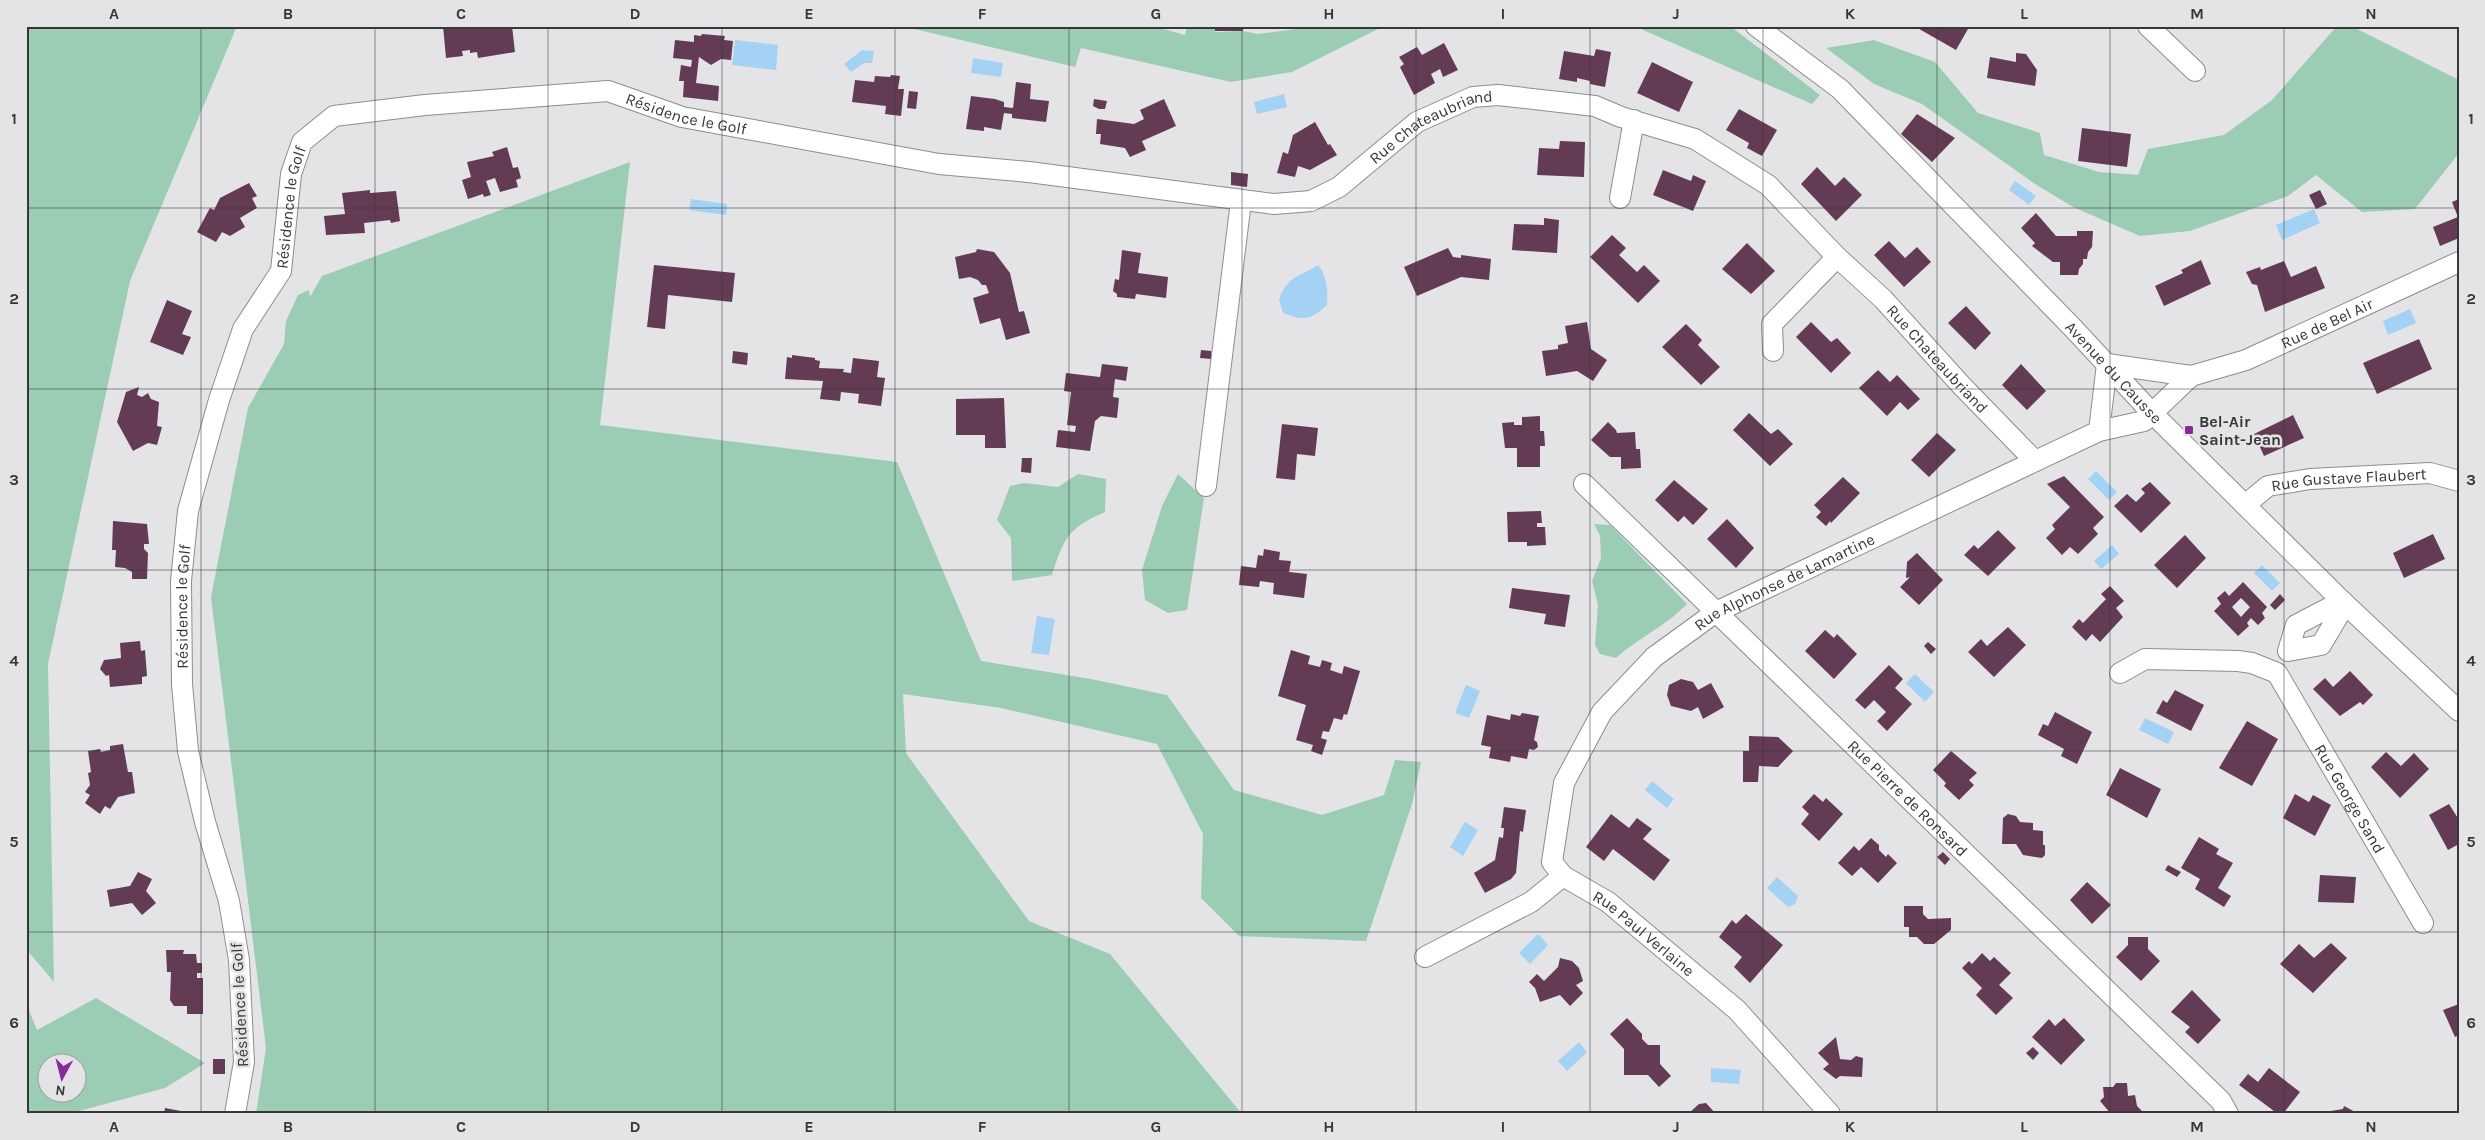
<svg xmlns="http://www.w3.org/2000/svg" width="2485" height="1140" viewBox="0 0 2485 1140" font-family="Karla,sans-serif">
  <rect width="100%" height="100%" fill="#e4e4e7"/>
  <path fill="#9acdb4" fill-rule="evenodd" d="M26,26h211l-107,255 -82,383 6,318 -28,-33z
    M902,26h250l33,9 2,-9h28v6l28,-1 15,3 60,-8h66l-92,46 -61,10 -150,-34 -6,19z
    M1634,26h96l90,69 -8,9z
    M2337,26h14l108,54v73l-44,56 -53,3 -46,-37 -28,21 -98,35 -50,5 -67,-29 -38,-23 -113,-80 -48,-20 -48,-36 48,-8 61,22 43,51 62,20 4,22 55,17 39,3 10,-26 76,-14 48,-35z
    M630,162l-30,263 297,37 84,199 110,18 76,16 67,95 88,25 62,-20 11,-35 26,2 -9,42 -46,137 -127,-5 -38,-38 2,-64 -46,-90 -156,-36 -98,-14 3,59 123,168 81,33 132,160h-986l10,-66 -55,-451 37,-189 36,-64 2,-23 12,-26 11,-5 1,7 12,-21z
    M1078,474l28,5 -1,33c-37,16 -41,26 -53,63l-40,6 -1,-43 -14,-18 13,-34 14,-3 34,4z
    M1178,474l26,24 -17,112 -19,3 -23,-13 -3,-30 20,-64z
    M1594,524l16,1 77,79c-21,22 -49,34 -71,54l-16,-4 -5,-9 3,-40 -6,-24 9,-23 -1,-22z
    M96,998l109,65 -40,25 -97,26h-42v-111l11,27zM48,1062h30v30h-30z"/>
  <path fill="#a4d2f4" d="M735,40l43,5 -2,25 -44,-5z
    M862,50l12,1 -2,12h-8l-13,9 -7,-8z
    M973,58l30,5 -2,14 -30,-4z
    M1284,94l3,13 -30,7 -3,-12z
    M2015,181l21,15 -7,9 -20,-15z
    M691,199l36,5 -1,11 -37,-5z
    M2314,209l6,14 -38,17 -6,-15z
    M1318,265c9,10 10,27 9,40 -16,15 -24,16 -44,8l-4,-14c10,-25 21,-22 39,-34z
    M2410,309l6,14 -28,12 -5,-14z
    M2096,471l21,21 -8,8 -21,-21z
    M2112,545l7,9 -18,15 -7,-8z
    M2262,565l18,18 -8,8 -18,-18z
    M1037,616l18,3 -6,36 -18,-2z
    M1915,674l19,18 -9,10 -19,-19z
    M1466,685l14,6 -11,27 -14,-5z
    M2145,718l29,14 -6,12 -29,-14z
    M1652,781l22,18 -7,9 -22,-18z
    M1465,822l13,8 -15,26 -13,-9z
    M1777,877l21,19 -3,8 -7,3 -21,-19z
    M1538,934l10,11 -18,19 -11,-11z
    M1579,1042l8,10 -20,19 -9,-10z
    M1711,1068l30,2 -2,14 -28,-2z"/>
  <path fill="#643b54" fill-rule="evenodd" d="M443,26h16v3l8,-1v-2h45l3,26 -37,6 -1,-6 -7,1v-3l-8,1 1,5 -17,2z
    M1215,26h28v5h-28z
    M1914,26h50l4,3 -12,21z
    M702,34l23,2 -1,4 9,1 -2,19 -10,-1 -10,6 -12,-8 -3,26 23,3 -1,15 -35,-4 1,-16h-5l2,-16 10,2 1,-7 -19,-2 2,-18 19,2v-7l7,1z
    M1444,43l14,27 -15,7 -3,-8 -9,5 4,9 -21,12 -14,-28 4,-3 -5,-7 18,-10 5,8z
    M1596,49l15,3 -6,35 -15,-3v-3l-13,-3v4l-18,-3 5,-28 30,5z
    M2016,53l10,1 11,16 -2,16 -48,-8 3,-21 26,5z
    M1652,62l41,20 -14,30 -42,-19z
    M891,75l9,1 -2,13h6l-3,27 -16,-2 1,-8 -34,-4 3,-22 19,2 1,-6 15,1z
    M1016,82l15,2 -1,15 19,2 -3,21 -34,-4v-4l-8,-1 -3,17 -17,-3v4l-18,-2 5,-33 24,3 9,3v5l9,1z
    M909,91l9,1 -2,17 -9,-1z
    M1094,99l13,2 -2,8h-6l-6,-3z
    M1164,99l12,27 -34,15 4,9 -16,7 -5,-9 -25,-4 1,-10h-5l1,-15 37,5 10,-5 -4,-9z
    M1739,109l38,21 -15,26 -15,-8 2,-5 -23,-13z
    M1917,114l38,24 -23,24 -31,-28z
    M1315,122l13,23 2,-1 7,11 -27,15 -12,-4 -3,11 -18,-4 6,-21 5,2 5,-19z
    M2082,128l49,6 -4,33 -49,-6z
    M1560,141l25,1 -1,35 -47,-2 2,-27 20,1z
    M507,147l6,21 5,-1 3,11 -5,2 2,7 -18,5 -5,-14 -9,3 5,14 -7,2 -1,-3 -15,5 -6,-19 9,-3 -4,-15 27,-6 -2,-4z
    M1817,167l18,19 9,-9 18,18 -26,26 -35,-37z
    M1663,170l28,11 2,-6 13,6 -13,30 -40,-16z
    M1231,172l17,2 -1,13 -16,-2z
    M249,183l8,13 -5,2 5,10 -17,10 5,9 -15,9 -8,-4 -6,10 -19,-10 13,-24 4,2 6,-12z
    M370,190v3l26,-2 4,30 -9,2 -1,-3 -26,3 1,10 -39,2 -2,-19 21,-2 -3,-21z
    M2320,190l7,14 -11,5 -7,-14z
    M2459,199v39l-19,8 -7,-19 25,-10 -6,-15z
    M2036,213l20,23h21v-5h16l-1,16 -4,5 -1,7h-4v5l-4,5 -1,6h-18v-13h-7l-21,-16 3,-3 -14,-15z
    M1544,218l15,2 -2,33 -45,-3 2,-26 30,1z
    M1612,235l14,13 -7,7 18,17 7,-7 16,16 -22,22 -48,-46z
    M1889,241l16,17 12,-11 14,15 -27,25 -30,-32z
    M1747,243l28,28 -24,23 -29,-25z
    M1448,248l5,9 8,1v-3l30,4 -2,21 -28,-3 -44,19 -13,-29z
    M977,249l17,3 16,21 9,39 5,-1 6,22 -24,7 -6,-22 -20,6 -7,-26 16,-5 -3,-8h-4l-4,-5 -8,-3 -11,2 -4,-22 21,-5z
    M1122,250l19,3 -3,20 30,4 -2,21 -30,-4 -1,5 -18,-2v-3l-4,-3 2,-12 4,1z
    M2201,260l10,24 -47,22 -9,-20 28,-13 -2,-3z
    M2284,261l7,16 25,-11 9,22 -60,24 -8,-27 -5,-1 -6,-12 14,-5 1,3z
    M654,265l81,8 -3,29 -64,-7 -3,34 -18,-2z
    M167,300l25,11 -10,23 9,3 -8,18 -33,-13z
    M1966,306l25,27 -16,17 -27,-27z
    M1587,322l4,27 16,11 -14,21 -16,-10 -31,5 -4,-25 16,-2v-4l10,-2 -3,-17z
    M1811,322l20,20 6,-4 14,15 -20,20 -35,-36z
    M1686,324l16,16 -4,5 22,22 -19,18 -39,-38z
    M2419,339l13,30 -55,25 -14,-31z
    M1201,350l10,1v8l-11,-1z
    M733,351l15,2 -1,12 -15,-2z
    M792,355l23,3v2l5,1 -1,7 25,1 -1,3 8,1 2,-15 26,3 -2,16 8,1 -4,28 -23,-3 1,-9 -18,-2 -1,9 -20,-2 3,-18 -38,-2 2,-22 5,1z
    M1102,364l26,3 -2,14 -11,-2 -2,18 6,1 -2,20 -16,-2 -6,5 -5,30 -34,-4 2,-17 17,2 1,-6 -9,-1 4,-33 -7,-1 2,-18 34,4z
    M2021,364l25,27 -19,19 -25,-25z
    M1878,370l12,12 7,-7 23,24 -12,11 -8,-8 -13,14 -28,-28z
    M139,387l-2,8 5,2 6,-4 3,6 8,3 -2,24 5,1 -5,18 -9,-2 -15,8 -16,-29 9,-30z
    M1004,398l2,50h-21v-13h-29v-36z
    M1749,413l22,21 7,-5 15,15 -23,22 -37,-36z
    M2293,415l11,23 -40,18 -10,-22z
    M1540,416v15h4l1,15h-5v21h-23v-19h-12l-3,-25 12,-1v3h8v-8z
    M1608,422l8,8 1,3 18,-1 1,17h4l1,19 -20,1v-12h-11l-19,-17z
    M1282,424l36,4 -3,28 -18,-2 -2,26 -19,-2z
    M1937,433l19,17 -27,27 -18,-17z
    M1022,458h10l-1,15 -10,-1z
    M2064,476l40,41 -11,11 5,6 -20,20 -8,-7 -8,8 -16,-17 9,-9 -3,-4 18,-18 -23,-23z
    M1843,477l17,16 -29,30 -1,-2 -4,5 -10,-9 5,-5 -7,-7z
    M1674,480l34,29 -15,16 -9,-9 -6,6 -23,-22z
    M2150,482l21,21 -30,30 -27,-27 13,-12 9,8 9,-9 -4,-4z
    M1541,511l1,12h-5v4h8l1,18 -19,1v-4h-19l-1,-30z
    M1727,519l27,29 -18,20 -29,-29z
    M113,521l34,3 2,20h-5v5l4,4 -1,26h-15v-7l-7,-4 -10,-1 1,-17h-4z
    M1998,530l18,18 -28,28 -24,-21 10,-10 4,4z
    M2433,534l12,25 -41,19 -11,-25z
    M2185,535l21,23 -29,30 -23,-23z
    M1264,549l16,3 -1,8 12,1 -2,11 18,2 -3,24 -31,-4 1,-11 -14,-2 -1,6 -20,-2 2,-19 15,2 2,-13 5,1z
    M1917,553l26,27 -24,25 -19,-18 10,-10 -4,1 1,-16z
    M2243,582l24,25 -5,6 3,5 -7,7 -7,-7 -4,5 2,3 -11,10 -24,-25 7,-7 -4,-6 8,-7 4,5zM2241,598l9,9 -9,10 -9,-10z
    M2110,586l14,15 -8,7 7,9 -23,25 -8,-8 -6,7 -14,-14 7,-8 4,4 23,-24 -5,-5z
    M1512,588l58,7 -5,32 -21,-3 2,-10 -37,-6z
    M2280,594l5,6 -10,10 -5,-5z
    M2008,627l18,18 -32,32 -26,-25 13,-13 6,7z
    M1825,630l9,8 3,-4 20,20 -23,25 -29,-28z
    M140,641l1,10 4,-1 2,26 -5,1v7l-32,3 -1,-12 -3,1 -6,-7 4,-9 17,-2 -1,-15z
    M1928,642l8,7 -5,5 -7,-8z
    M1291,650l19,6 -2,8 12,3 2,-7 10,3 -2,7 12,4 2,-8 16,5 -13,44 -3,-1 -2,6 -8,-2 -5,14 -6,-1 -2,7 6,2 -5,15 -11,-4 2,-6 -17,-5 10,-35 -28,-9z
    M1889,665l14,14 -8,9 17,16 -25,27 -10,-10 9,-9 -12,-12 -9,9 -10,-9z
    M2350,671l23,24 -10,10 -3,-3 -20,14 -27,-27 12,-11 8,9z
    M1681,679l12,3 5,8 13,-7 13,24 -21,12 -5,-12 -7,4 -20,-5 -4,-11 2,-10z
    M2175,690l29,15 -13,26 -35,-18 7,-13 4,3z
    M2055,712l37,20 -15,32 -16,-8 3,-7 -26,-14 5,-11 5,2z
    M1522,713l17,3 -5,24 3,2 1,5 -4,3 -5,-1 -2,10 -16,-3 -1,6 -21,-4 2,-11 -10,-2 6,-30 23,5 1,-6 9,2z
    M2247,721l31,18 -26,47 -33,-18z
    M1749,736l29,1 15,14 -15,16 -19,-1 -1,16h-15v-31h6z
    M123,744l5,28h4l3,21 -17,4 -8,12 -5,-3 -5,8 -15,-11 5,-8 -5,-3 5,-7 -2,-12 3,-1 -3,-21 12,-2 1,3 9,-2v-4z
    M1951,751l26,22 -8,7 5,5 -15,15 -15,-14 2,-3 -13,-13z
    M2386,752l15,14 13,-13 15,16 -29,29 -29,-31z
    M2120,768l41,21 -14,29 -41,-23z
    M1814,794l9,8 3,-4 17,16 -24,27 -18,-17 8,-10 -7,-7z
    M2295,794l14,8 4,-7 18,10 -16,31 -32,-18z
    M2449,804l10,16v24l-11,6 -19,-35z
    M1504,807l22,3 -3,22 -3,-1 -4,42 -5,6 -26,14 -11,-20 21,-13 4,-23 4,1 1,-10h-3z
    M1611,814l18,14 8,-10 15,11 -9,10 27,21 -16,21 -41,-32 -9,12 -18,-14z
    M2008,814l8,2 4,6 13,1v7l10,1v14h2v10l-3,3 -19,-3 -7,-11h-14l1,-26z
    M2199,837l20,12 -3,5 17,9 -15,25 13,8 -7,11 -29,-18 5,-10 -19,-11z
    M1871,838l8,7v5l7,7 2,-3 9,9 -19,20 -17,-16 -9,9 -14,-13 16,-17 5,5z
    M1943,852l7,7 -5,6 -8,-8z
    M2168,865l13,7 -4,5 -12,-7z
    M138,872l14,7 -6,12 10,12 -14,12 -10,-12 -22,4 -3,-17 23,-4z
    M2320,875l36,2 -2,26 -36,-1z
    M2087,882l24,23 -19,19 -22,-24z
    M1904,906h19v8l5,5 23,-1v12l-17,14h-10l-7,-7h-8v-10h-5z
    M1746,914l37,31 -33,38 -16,-16 8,-10 -23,-20 13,-17 4,4z
    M2128,937h20v12l12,12 -19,20 -25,-24 12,-12z
    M2331,943l16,15 -34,35 -33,-29 19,-20 15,14z
    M166,950h18l-1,4h13l1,9h5v10h-5v5h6v36h-16v-8h-13l-4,-6 1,-28h-4z
    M1982,953l8,8 4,-4 17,16 -12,12 14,13 -17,17 -20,-20 6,-7 -20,-20 7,-7 3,3z
    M1560,958l12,3 7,7 4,13 -7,4 7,8 -13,13 -10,-11 -20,7 -5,-14 -6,-6 8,-8 7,7 14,-14z
    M2192,990l29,30 -23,24 -13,-12 5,-5 -19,-15z
    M2459,1004v31l-4,2 -12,-27z
    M1627,1018l15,16v5l6,6h12v19l11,12 -12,11 -11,-12h-24v-26l-14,-15z
    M2064,1018l21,22 -24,25 -29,-28 17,-18 6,7z
    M1836,1037l4,22 11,1 5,-4 7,2 -1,19 -22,-1 -4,3 -13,-10 6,-5 -11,-11z
    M2033,1047l6,6 -6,7 -7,-7z
    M213,1059h12v15h-12z
    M2269,1068l31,24 -17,22h-5l-39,-29 9,-11 10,8z
    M2116,1083h11l1,13 7,-1 2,11 5,5 -3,3h-28l-11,-13 4,-4 -1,-10h10z
    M1706,1103l10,11h-28l11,-10z
    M2344,1106l15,8h-29l1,-3 12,-2z
    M165,1108l21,4v2h-22z"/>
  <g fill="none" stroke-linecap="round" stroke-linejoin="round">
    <defs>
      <g id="street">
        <path id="s1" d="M1756,26l84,63 232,238 79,85 191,189 117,110"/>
        <path d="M2148,26l47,45"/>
        <path d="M1620,198l14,-78"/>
        <path d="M1773,351l-1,-27 65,-67"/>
        <path id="s2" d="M2191,376l55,-16 213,-98"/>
        <path id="s3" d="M1584,484l637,617 7,13"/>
        <path d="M1206,486l35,-285"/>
        <path id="s4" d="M2245,505l23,-19 42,-7 120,-6 29,8"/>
        <path d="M2342,601l-2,12 -19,32 -33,6 8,-26z"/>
        <path id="s5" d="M2120,673l25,-14 93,2 14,2 25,10 146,250"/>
        <path id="s6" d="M1563,876l-11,-14 12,-79 38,-71 52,-55 62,-45 383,-181 45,-10 47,-45 -84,-12 -8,67"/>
        <path id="s7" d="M1425,957l106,-55 32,-26 45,26 129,108 93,104"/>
        <path id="s8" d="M235,1114l9,-52 -5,-102 -10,-59 -24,-79 -17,-71 -6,-67 -1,-103 7,-70 31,-111 24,-71 38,-58 10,-97 11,-32 32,-26 91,-11 183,-14 74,26 257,47 90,8 245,32 37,-3 28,-14 78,-65 56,-25 25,-2 97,11 26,11 74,22 73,46 69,72 46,42 79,87 73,75"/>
      </g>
    </defs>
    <use href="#street" stroke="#8c8d8f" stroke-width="22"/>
    <use href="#street" stroke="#fff" stroke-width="20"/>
  </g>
  <path fill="none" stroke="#373738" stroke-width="1" stroke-opacity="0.55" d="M201,26v1088M375,26v1088M548,26v1088M722,26v1088M895,26v1088M1069,26v1088M1242,26v1088M1416,26v1088M1590,26v1088M1763,26v1088M1937,26v1088M2110,26v1088M2284,26v1088M26,208h2433M26,389h2433M26,570h2433M26,751h2433M26,932h2433"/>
  <rect fill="#852c98" stroke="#e4e4e7" stroke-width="2" x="2184" y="425" width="10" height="10" rx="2.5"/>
  <g text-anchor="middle" stroke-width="5" stroke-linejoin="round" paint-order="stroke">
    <g font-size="16" fill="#373738" stroke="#e4e4e7">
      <text dy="6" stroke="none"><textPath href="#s8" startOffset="1400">Résidence le Golf</textPath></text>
      <text dy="6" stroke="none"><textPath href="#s8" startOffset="2176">Rue Chateaubriand</textPath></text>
      <text dy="6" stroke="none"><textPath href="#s8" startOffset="935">Résidence le Golf</textPath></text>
      <text dy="6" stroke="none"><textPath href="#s2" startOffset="146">Rue de Bel Air</textPath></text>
      <text dy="6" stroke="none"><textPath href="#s8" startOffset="2784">Rue Chateaubriand</textPath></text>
      <text dy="6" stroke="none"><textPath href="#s1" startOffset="499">Avenue du Causse</textPath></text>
      <text dy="6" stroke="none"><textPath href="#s4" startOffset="111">Rue Gustave Flaubert</textPath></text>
      <text dy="6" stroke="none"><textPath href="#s6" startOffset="405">Rue Alphonse de Lamartine</textPath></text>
      <text dy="6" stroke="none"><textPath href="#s8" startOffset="515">Résidence le Golf</textPath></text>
      <text dy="6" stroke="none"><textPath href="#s5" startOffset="308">Rue George Sand</textPath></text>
      <text dy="6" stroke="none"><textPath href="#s3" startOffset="451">Rue Pierre de Ronsard</textPath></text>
      <text dy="6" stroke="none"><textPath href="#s7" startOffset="260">Rue Paul Verlaine</textPath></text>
      <text transform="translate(239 1005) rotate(-93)" y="6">Résidence le Golf</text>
    </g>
    <g font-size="16" font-weight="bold" fill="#373738" stroke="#e4e4e7" text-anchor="start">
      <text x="2199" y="427">Bel-Air<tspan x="2199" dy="18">Saint-Jean</tspan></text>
    </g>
  </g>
  <rect width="2485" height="1140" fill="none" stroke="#e4e4e7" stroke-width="55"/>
  <g transform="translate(62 1078) rotate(187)"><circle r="24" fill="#e4e4e7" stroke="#9f9fa1"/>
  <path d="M0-4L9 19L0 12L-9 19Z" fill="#852c98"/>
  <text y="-8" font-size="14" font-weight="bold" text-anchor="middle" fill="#373738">N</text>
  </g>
  <rect x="28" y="28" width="2430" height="1084" fill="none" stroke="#373738" stroke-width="2"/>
  <g font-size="16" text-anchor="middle" font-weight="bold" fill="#373738">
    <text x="114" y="19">A</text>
    <text x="288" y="19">B</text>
    <text x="461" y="19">C</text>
    <text x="635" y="19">D</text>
    <text x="809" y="19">E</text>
    <text x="982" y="19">F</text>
    <text x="1156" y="19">G</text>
    <text x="1329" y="19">H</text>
    <text x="1503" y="19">I</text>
    <text x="1676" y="19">J</text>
    <text x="1850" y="19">K</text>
    <text x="2024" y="19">L</text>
    <text x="2197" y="19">M</text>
    <text x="2371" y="19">N</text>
    <text x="14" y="124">1</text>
    <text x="2471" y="124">1</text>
    <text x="14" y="304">2</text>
    <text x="2471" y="304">2</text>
    <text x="14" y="485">3</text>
    <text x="2471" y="485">3</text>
    <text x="14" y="666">4</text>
    <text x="2471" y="666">4</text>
    <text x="14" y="847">5</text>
    <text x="2471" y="847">5</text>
    <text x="14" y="1028">6</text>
    <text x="2471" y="1028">6</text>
    <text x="114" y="1132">A</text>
    <text x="288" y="1132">B</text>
    <text x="461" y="1132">C</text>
    <text x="635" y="1132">D</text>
    <text x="809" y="1132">E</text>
    <text x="982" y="1132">F</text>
    <text x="1156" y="1132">G</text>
    <text x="1329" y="1132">H</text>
    <text x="1503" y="1132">I</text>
    <text x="1676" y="1132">J</text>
    <text x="1850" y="1132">K</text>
    <text x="2024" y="1132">L</text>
    <text x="2197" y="1132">M</text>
    <text x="2371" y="1132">N</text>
  </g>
</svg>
